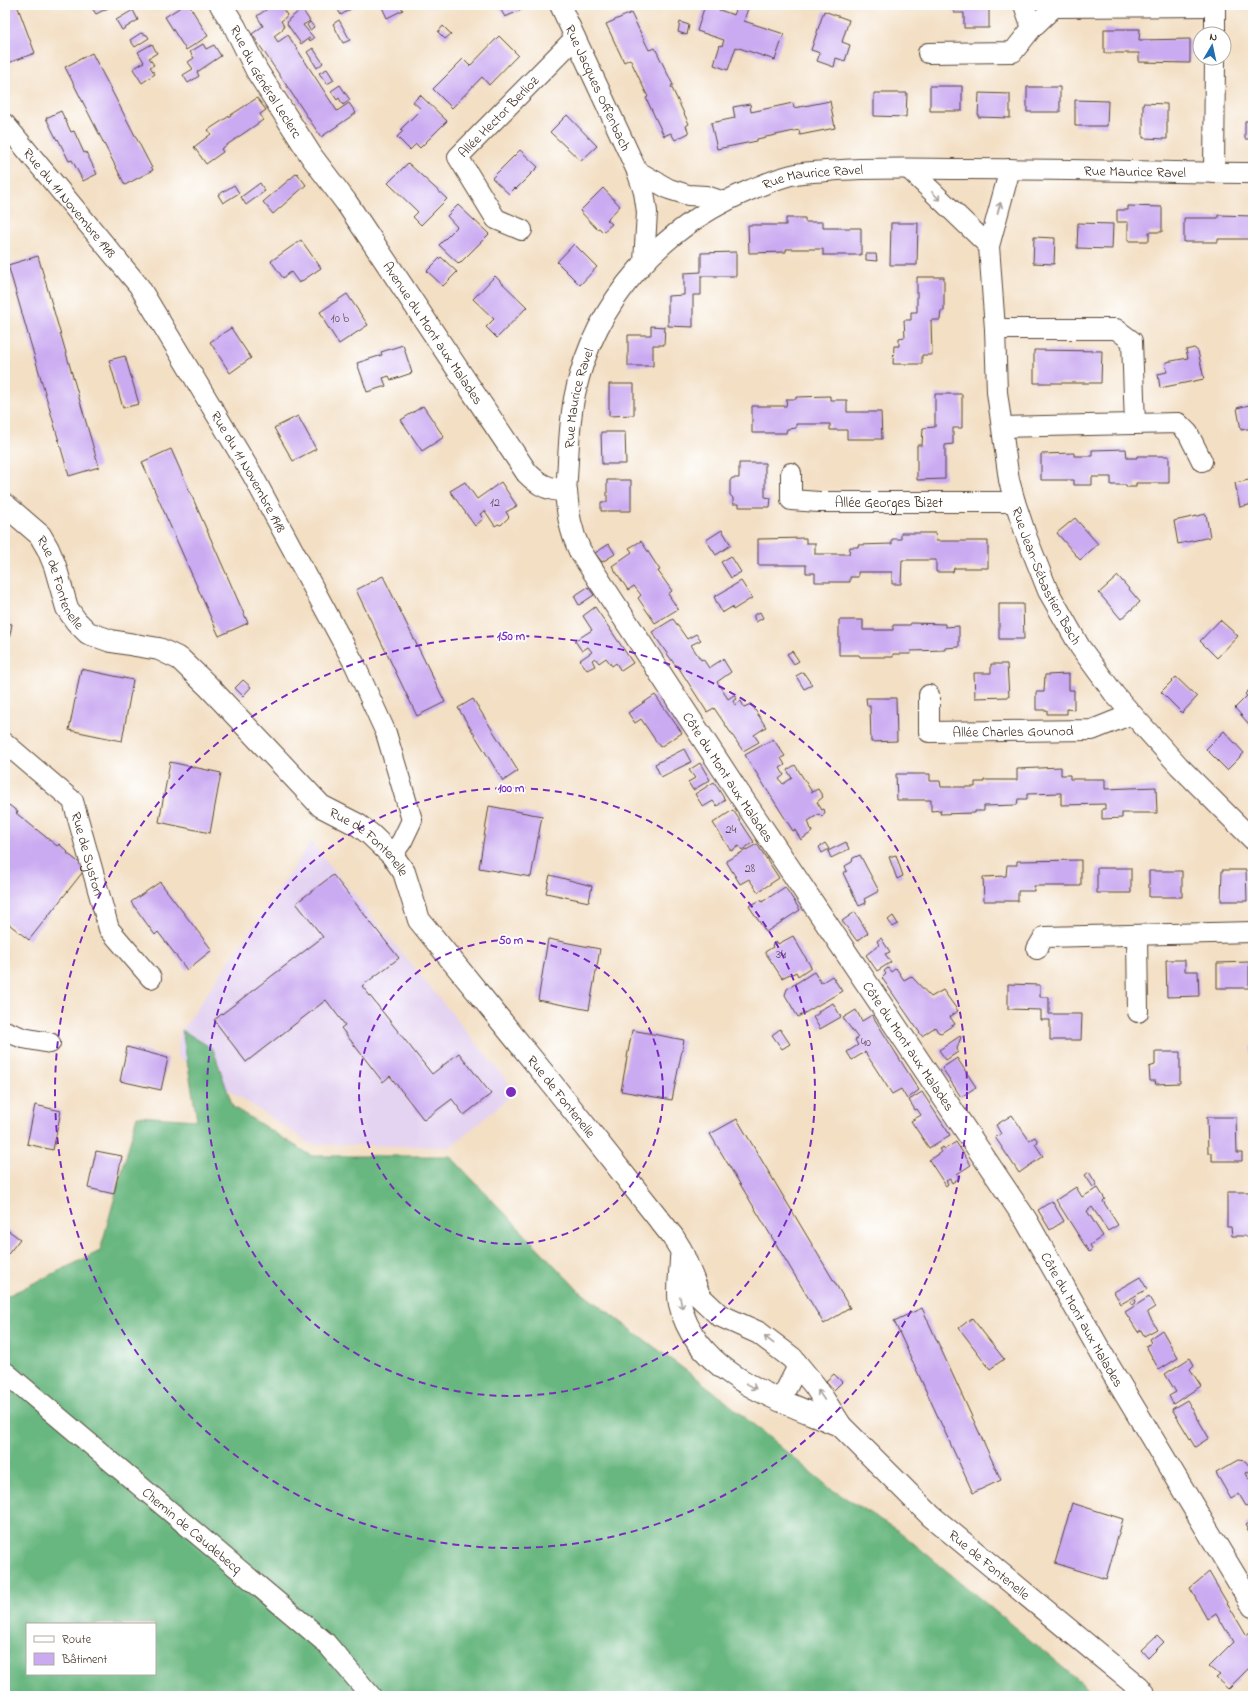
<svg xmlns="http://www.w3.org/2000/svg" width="1258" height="1701" viewBox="0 0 1258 1701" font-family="'Indie Flower',sans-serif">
  <rect width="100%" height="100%" fill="#fff"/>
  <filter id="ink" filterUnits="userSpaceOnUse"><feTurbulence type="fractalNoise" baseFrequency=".025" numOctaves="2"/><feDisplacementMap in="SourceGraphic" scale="8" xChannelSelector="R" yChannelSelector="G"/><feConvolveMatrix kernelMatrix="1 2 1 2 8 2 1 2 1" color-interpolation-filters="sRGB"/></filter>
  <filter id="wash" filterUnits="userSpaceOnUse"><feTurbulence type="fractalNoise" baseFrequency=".012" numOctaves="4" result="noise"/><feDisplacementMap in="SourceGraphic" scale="16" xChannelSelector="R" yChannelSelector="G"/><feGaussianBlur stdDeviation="0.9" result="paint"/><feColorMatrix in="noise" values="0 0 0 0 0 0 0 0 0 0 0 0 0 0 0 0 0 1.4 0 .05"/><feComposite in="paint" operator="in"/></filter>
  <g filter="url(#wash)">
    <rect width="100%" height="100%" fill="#f3dfc4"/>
    <path fill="#e4d3f1" d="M311,842l205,250 -66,55 -139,-3 -134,-88 3,-23z"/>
    <path fill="#69b780" stroke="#52704f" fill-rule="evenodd" d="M182,1030l31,19 20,58 79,49h138l128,134 134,100 119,99 69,43 197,164h-1092v-399l95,-46 37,-135 60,4zM27,1624h128v50h-128z"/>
    <g id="blocks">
      <path fill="#caaaf1" d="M5,5h12l18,48 -27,10 -3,-9z
        M90,5h19l1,2 -14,7z
        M152,5h9l-7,4z
        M184,5h5l19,31 -22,14 -21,-33z
        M273,5h7l7,10 -3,4 -3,2 3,5 -2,4 -8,6 4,6 10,-7 49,76 12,-8 7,10 -35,24 -69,-103 11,-8 -6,-10z
        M335,5h22l-16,10z
        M381,5h19l3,5 -16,8z
        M498,5h26l2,3 -21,9z
        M705,5l29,10 4,-10h11l-5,16 40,13 -9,26 -39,-13 -8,23 -14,-5 6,-20 2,1 2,-6 -27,-9z
        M954,5h35v23h-25v-15h-10z
        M302,9l8,12 -7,4 11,13 -4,3 -1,-3 -8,6 -14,-20 2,-5z
        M133,10l5,10 -16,10 -6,-10z
        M824,11l25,9 -7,22 8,3 -5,16 -9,-3 -2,9 -17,-6 3,-8 -9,-3z
        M631,13l18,37 6,-2 18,37 -2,1 18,38 -3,2 3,7 -14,7 -4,-7 -7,3 -18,-38 2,-1 -18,-38 -6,3 -18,-38z
        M339,20l11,20 -7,3 -10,-19z
        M310,22l4,5 -4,3 -3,-5z
        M680,22l9,3 -2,10 -9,-3z
        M443,26l8,8 -6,5 -7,-7z
        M1104,29h36l-1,11 51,-1v24l-51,-1v-9h-35z
        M141,33l6,2 2,3 -14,9 -5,-7z
        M499,36l19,19 -29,30 -7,-8 -30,31 -19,-19 30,-30 7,7z
        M152,44l5,9 -8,5 5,7 -4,2 5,7 -13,9 -9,-14 11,-7 -6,-10z
        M203,44l3,5 8,-4 7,11 -24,16 2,4 -11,7 -5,-8 10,-6 -5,-7 6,-4 -4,-6z
        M313,48l10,15 -6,5 -10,-16z
        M92,53l61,117 -28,15 -60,-118z
        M327,69l7,11 -7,4 -8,-11z
        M340,85l10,15 -7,5 -4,-7 -2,2 -6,-9z
        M930,86h32v25h-32z
        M1027,87h33v25h-33z
        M874,93h33l-1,24 -32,-1z
        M979,93l31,1v24l-32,-1z
        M420,95l27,26 -27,27 -4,-4 -6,6 -13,-13 6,-6 -2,-2 20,-20 -8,-7z
        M257,98l9,12 -6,4 3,6 -42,29 2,3 -17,12 -12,-17 17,-13 -3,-4z
        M1075,100l33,1 -1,25h-32z
        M830,101l5,27 -35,7 -1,-5 -42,9v2l-40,8 -6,-26 24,-5 -2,-11 17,-3 1,8 42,-9 1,5z
        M1143,103l24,1v35l-24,-1z
        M61,111l10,21 3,-1 10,22 2,-1 11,22 -14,7 -11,-21 -3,1 -11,-22 -1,1 -11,-22z
        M567,115l30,31 -16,15 -31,-29z
        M1245,121h8v18h-8z
        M520,150l18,17 -22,22 -1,-1 -6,6 -17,-16z
        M408,163l39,36 -26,26 -8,-8 5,-5 -30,-29z
        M297,173l9,12 -33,29 -10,-12z
        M260,183l5,8 -19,14 -5,-8z
        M234,185l5,8 -16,10 -5,-8z
        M603,188l17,18 -13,14 5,4 -9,8 -4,-4 -2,1 -17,-18z
        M458,205l31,29 -30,30 -20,-19 18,-18 -10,-11z
        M1128,206l34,1v25h-13v9h-21v-19h-11v-12h11z
        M1218,215l35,1v23h-35v3h-34v-24h34z
        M786,218h19v4h18v6h38v27h-38v-6h-37v3l-37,1 -1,-28h38z
        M891,223h27l-1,42h-27z
        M1078,223l35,1 -1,25 -35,-1z
        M1034,237l21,1 -1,26 -21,-1z
        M301,240l20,28 -22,15 -8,-11 -8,6 -12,-17z
        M574,244l23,23 -17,18 -23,-23z
        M736,252v24h-35v19h-8v32l-25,-1v-30l16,-1v-22l17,-1v-19z
        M866,254h10l1,7 -11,-1z
        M38,256l61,211 -30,9 -61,-211z
        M441,257l16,15 -14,14 -16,-15z
        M495,276l32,31 -30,31 -11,-11 8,-8 -21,-20z
        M917,277h27v34h-3l-1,9h-9l1,35h-10v9h-29l1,-18h5v-8l6,-1 -1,-17h7v-8h6z
        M347,294l21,31 -29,19 -15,-23 1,-1 -5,-8z
        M651,326l14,1 -1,18h-11v21h-25v-31h23z
        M231,328l20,30 -21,15 -20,-31z
        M403,345l9,28 -21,7 -2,-4 -6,2 3,8 -19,6 -10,-29 25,-8 -1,-3z
        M1194,348l4,3 6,28 -44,9 -2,-14 9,-2 -1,-10 22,-4 -2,-8z
        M1034,350l68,1 -1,32h-67z
        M125,356l14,48 -16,4 -14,-48z
        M609,384h25v31l-25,1z
        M935,394h27v34h-9v16l-8,1v34l-28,1v-35h5l1,-17 12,-1z
        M830,396v4h17v12h34l1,27h-35v-9h-17v-6h-34v4l-9,1 -1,4h-34v-27h34l1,-7h9v-2z
        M1253,404v24l-12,2 -4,-22z
        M423,406l21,31 -22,14 -21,-31z
        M298,416l18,33 -23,12 -19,-33z
        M601,432h24l1,32h-24z
        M171,449l77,174 -29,13 -77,-174z
        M1126,449l1,9h10v-2h32v27h-33v4h-10v-2h-15v-8h-19v8h-18v-5h-33v-26l33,-1v3h18v-6z
        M739,463h26v34l6,1 -1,9h-31v-3h-6v-6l-3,-3v-14l2,-3h7z
        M1253,479v25l-13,3 -5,-24z
        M607,480h24v31h-30v-9h6z
        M465,482l12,17 24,-17 16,24 -11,6 3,5 -8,8 -3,-1 -3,2 -10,-15 -5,3 3,5 -8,7 -25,-35z
        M1206,514l4,23 -32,7 -4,-23z
        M1075,518l23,26 -18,16 -23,-27z
        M722,530l9,15 -15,10 -10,-15z
        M901,533h34l1,8h52v27h-34l-1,4h-17v-12h-34l-1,24h-9v-12h-34v5h-8v5h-35v-9h-9v-8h-48v-26l48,-1v5h9v11h34l1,-7h8v-2l34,-1v-5h9z
        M641,541l19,29 -2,1 14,20 -4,3 10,15 -23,14 -17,-25 3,-3 -7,-9 -6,4 -16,-24 20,-14 -3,-4z
        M609,544l6,10 -13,8 -7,-9z
        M731,556l10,16 -10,6 -10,-16z
        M383,576l62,126 -28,14 -61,-126z
        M1118,576l22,26 -19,17 -22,-26z
        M741,581l11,17 -19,12 -1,-3 -10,6 -8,-16z
        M588,587l6,8 -15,10 -5,-9z
        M999,604h24l1,35h-25z
        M595,607l38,56 -12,8 -5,-8 -4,3 -6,-8 -7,5 -4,-5 -3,2 3,6 -8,4 -7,-10 12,-8 -4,-5 -6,4 -7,-10 17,-11 -9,-14z
        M760,612l3,6 -7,4 -2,-4v-3z
        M673,619l14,20 9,-5 5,6 -10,5 10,15 2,-1 6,9 14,-9 8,13 -14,10 11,17 6,-4 3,4 -4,2 2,4 6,-4 3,6 7,-3 15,23 -12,8 5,7 -16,9 -29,-43 -7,4 -30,-47h-2l-23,-33z
        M839,620h24v10h30v-5h17l1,-2 34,1v3l14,-1v21l-14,1v2l-34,1 -1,3h-17v3h-33l-1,-2h-20z
        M1220,620l18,16 -21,22 -17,-17z
        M5,623l7,1 -3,16 -4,-1z
        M792,651l7,10 -5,3 -7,-10z
        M991,664h16l2,33 -34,1 -1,-25h17z
        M81,669l52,11 -11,61 -53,-11z
        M803,672l9,13 -8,4 -8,-13z
        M1069,674v16h5v20l-7,-1v5h-20v-4h-11v-18h8l1,-17z
        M1176,677l21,20 -15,16 -21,-21z
        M243,680l8,7 -8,9 -8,-8z
        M1253,686v43l-18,-21 12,-12 -2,-2z
        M655,695l27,38 -22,14 -19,-28 -6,4 -7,-10z
        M866,698h30l1,43 -26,1 -1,-36h-3z
        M473,699l45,72 -15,10 -45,-73z
        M1224,731l20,22 -17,17 -21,-21z
        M773,739l12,17 -4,2 4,7 -5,3 4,7 -5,4 4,5 9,-6 -5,-8 8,-5 17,27 6,-3 5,8 -6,5 5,8 2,-1 1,3 -3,5 -3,-3 -11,7 4,11 -11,8 -6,-10 -2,1 -48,-76z
        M684,749l7,13 -30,15 -6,-13z
        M170,762l51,11 -11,60 -51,-11z
        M700,763l10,17 -17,10 -5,-8 7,-4 -6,-8z
        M1061,767v8h9v4h35v10l51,-2 1,26h-35v5l-20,1v-10h3v-5l-44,1v-12l-34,1v5h-9l-1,6 -33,1v5h-9v2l-35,1 1,-4 -10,1v-11h-34l-1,-26h34v7h10l1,6h34v-5h9v-2h33v-11z
        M714,782l11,18 -8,6 -4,-5 -10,6 -8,-13z
        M5,804l3,2 1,-1 9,7 -2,1 41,33 2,-2 9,8 -1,1 19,15 -57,72 -24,-19z
        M489,806l53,10 -11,61 -52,-9z
        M733,810l21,32 -12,8 -3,-4 -8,5 -18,-28z
        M846,842l3,7 -18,9 -3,-7z
        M825,843l4,6 -7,4 -3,-6z
        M757,844l22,34 -21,14 -9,-13 -9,5 -14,-23z
        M860,855l19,36 -15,8 2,4 -7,3 -16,-33 4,-2 -2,-5 7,-4 1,-4z
        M896,855l7,21 -6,3 -8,-22z
        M1081,860v26h-47v5h-16v10h-34l-1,-24 23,-1 1,-11h10v-4z
        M1097,868h34v25h-34z
        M1222,870h24l1,31h-26z
        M1149,871h33v26h-33z
        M333,875l66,83 -37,28 70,88 27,-21 32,41 -27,21 -12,-16 -28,21 -34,-44 -7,6 -42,-54 4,-3 -19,-25 -80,62 -32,-42 109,-83 -27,-34z
        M550,875l42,11 -3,16 -43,-9z
        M160,882l52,68 -25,20 -29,-38 -3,3 -24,-33z
        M785,887l15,23 -34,22 -17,-26 12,-6 1,2z
        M855,912l13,21 -11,8 -15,-20z
        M893,916l5,8 -5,3 -5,-7z
        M793,936l18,31 -13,9 -2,-4 -5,3 -1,-1 -8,4 -17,-26 8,-5 -1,-2 5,-3 1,2z
        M881,938l9,14 -5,2 6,8 -14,9 -11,-16 13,-10 -2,-4z
        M548,939l52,10 -11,61 -51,-10z
        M1166,960h19v11h13l1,25 -32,1z
        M1249,962v26h-32v-25z
        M888,968l3,4 5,-4 8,12 7,-4 20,21 12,-7 15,21 -8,6 5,7 -14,9 -3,-1 -3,-5 -13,9 -40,-58 4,-4 -2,-3z
        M814,972l7,11 11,-7 10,15 -44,26 -13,-22 2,-6z
        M1008,984l32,1v12h9v17h33l-1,26h-31v-20h-9v-10l-33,-1z
        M833,1003l8,14 -21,12 -7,-12 6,-4 -1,-2z
        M856,1010l6,11 10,-6 47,75 -12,9 -6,-10 -9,5 -27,-42 -13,8 -5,-8 11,-7 -3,-5 3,-2 -15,-20z
        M780,1029l10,15 -8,5 -10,-14z
        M632,1030l52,10 -12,60 -51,-9z
        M960,1036l1,1 -4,12 1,3 -12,8 -7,-10z
        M1251,1046h2v28h-2z
        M127,1047l41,11 -7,32 -41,-9z
        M1155,1052h25v31l-25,1 1,-3h-6l-1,-14 6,-2z
        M957,1058l19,29 -15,10 -19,-29z
        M922,1092l28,43 -21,13 -18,-27 10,-6 -4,-6 -2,1 -6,-10z
        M35,1105l26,6 -8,39 -26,-6z
        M1012,1115l17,25 6,-3 3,5 -3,2 8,12 -24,17 -24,-36 6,-3 -5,-9z
        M1207,1117h29l1,36h5v8h-30v-8h-4z
        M737,1119l113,189 -26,16 -114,-190z
        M956,1142l15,23 -14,9 2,4 -7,5 -2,-4 -4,2 2,3 -2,2 -17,-26 12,-8 -2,-3 4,-2 2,2z
        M96,1151l26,5 -8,38 -26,-6z
        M1089,1172l8,13 -4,2 -8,-12z
        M1076,1187l6,10 16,-9 7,11 -2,2 15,24 -10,6 -16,-24 -5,4 16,25 -13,9 2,4 -3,3 -33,-52z
        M1227,1192h26v44h-21l-1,-9h-4z
        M1052,1201l12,20 -14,9 -12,-20z
        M5,1228l15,11 -15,19z
        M1140,1277l7,12 -26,15 -7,-12z
        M1149,1297l6,10 -8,5 10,17 -13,7 -3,-6 -3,2 -13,-20z
        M1135,1299l1,3 -4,3 -2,-3z
        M922,1308l79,172 -28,13 -79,-172z
        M972,1318l32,41 -14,10 -31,-41z
        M1162,1330l16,28 -19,12 -13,-24 5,-3 -2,-4z
        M1190,1358l4,7 -4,4 11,17 -28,18 -4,-8 7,-4 -11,-18z
        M834,1374l8,8 -8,8 -8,-9z
        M1187,1400l22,38 -14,9 -23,-38z
        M1239,1460l6,1 8,9 -7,3 3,6 4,-2v25l-7,4 -7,-12 -8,5 -15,-26z
        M1072,1503l51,16 -17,60 -51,-16z
        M1253,1520v18l-8,-13z
        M1209,1572l37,63 7,-5v10l-3,2 3,5v27l-4,-6 -21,21 -12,-11 4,-3 -11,-9 24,-24 -17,-29 -9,6 -17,-31z
        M1157,1635l7,7 -16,16 -7,-8z"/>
    </g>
  </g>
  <g filter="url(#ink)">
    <use href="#blocks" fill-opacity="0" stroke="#574537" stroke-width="1"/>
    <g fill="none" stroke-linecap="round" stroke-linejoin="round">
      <defs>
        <g id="minor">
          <path id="s1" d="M560,5l77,166 7,21 3,20 -3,50"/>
          <path d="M1024,5l8,23"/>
          <path d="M1215,34v-29"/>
          <path d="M928,53l85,-1 19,-24 22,-21 161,-1"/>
          <path id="s2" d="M5,124l134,162 113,188 103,191 31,68 26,87 -10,21 -10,14"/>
          <path d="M909,169l80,77"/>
          <path id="s3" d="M1010,169l-21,77 6,83 2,63 12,88 6,22 12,36 21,53 32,56 35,48 64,71 74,74"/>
          <path d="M637,171l32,18 19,6 18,1 18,6"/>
          <path d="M1214,173l1,-115"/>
          <path id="s4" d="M522,230l-26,-11 -38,-62 117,-119"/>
          <path d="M995,329h121l16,12 3,83"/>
          <path d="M1003,427l175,-4 10,10 14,28"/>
          <path id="s5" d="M791,473v27l28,2h196"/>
          <path id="s6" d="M566,491c3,-32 2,-66 9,-97 20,-94 88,-168 175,-204 15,-6 30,-13 46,-16 10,-2 21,-2 31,-3 46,-4 92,-2 138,-2 96,0 192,3 288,4"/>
          <path id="s7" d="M929,695v37l163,-2 40,-16"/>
          <path id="s8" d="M5,743l68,58 36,128 42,49"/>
          <path d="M1137,935l1,77"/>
          <path d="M1037,949l7,-12 209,-5"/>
          <path d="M5,1031l18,7 27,5"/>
          <path id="s9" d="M5,1372l321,271 45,53"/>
          <path d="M780,1401l18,-35"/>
        </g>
        <g id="tertiary">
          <path id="s10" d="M221,5l14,22 22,44 55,86 34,45 181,271c13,13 21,16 39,18 2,23 4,39 14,60l156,238 290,431 82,145 145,241"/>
          <path id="s11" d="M5,505l35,30 8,14 7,17 12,42 9,13 12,12 23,8 48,8 21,10 28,27 113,120 37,19 12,9 22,21 12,17 15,48 130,160 124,157 8,13 19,47 19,18 40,18 33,25 23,28 26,40 90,90 207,171 7,9"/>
          <path d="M681,1258c0,13 -4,33 -1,46 16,72 102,96 161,122"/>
        </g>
      </defs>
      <use href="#minor" stroke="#574537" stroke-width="22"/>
      <use href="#tertiary" stroke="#574537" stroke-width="24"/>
      <use href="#minor" stroke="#fff" stroke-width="20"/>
      <use href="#tertiary" stroke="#fff" stroke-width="22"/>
    </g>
    <defs><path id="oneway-shaft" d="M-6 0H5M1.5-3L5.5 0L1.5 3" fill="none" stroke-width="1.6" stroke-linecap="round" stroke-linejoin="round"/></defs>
    <g stroke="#a79f9a">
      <use href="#oneway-shaft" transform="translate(936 196) rotate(45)"/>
      <use href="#oneway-shaft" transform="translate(999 208) rotate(-74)"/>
      <use href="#oneway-shaft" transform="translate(681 1303) rotate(80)"/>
      <use href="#oneway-shaft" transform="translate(769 1340) rotate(-142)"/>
      <use href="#oneway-shaft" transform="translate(751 1386) rotate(29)"/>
      <use href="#oneway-shaft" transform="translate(821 1395) rotate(-124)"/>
    </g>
  </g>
  <g fill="none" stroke="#7b2cbf" stroke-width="2" stroke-dasharray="7 5">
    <circle cx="511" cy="1092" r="152"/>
    <circle cx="511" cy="1092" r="304"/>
    <circle cx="511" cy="1092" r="456"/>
  </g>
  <g text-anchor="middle" stroke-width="3.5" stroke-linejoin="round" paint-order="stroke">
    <g font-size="12" fill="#5f4a53">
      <text x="340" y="322">10 b</text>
      <text x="495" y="506">12</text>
      <text x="731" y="833">24</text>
      <text x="750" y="872">28</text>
      <text x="781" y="958">34</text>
      <text x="866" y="1046">40</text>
    </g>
    <g font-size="14" fill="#3b2a1e" stroke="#fff">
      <text dy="5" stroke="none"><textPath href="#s10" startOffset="89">Rue du Général Leclerc</textPath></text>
      <text dy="5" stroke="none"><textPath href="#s1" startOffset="91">Rue Jacques Offenbach</textPath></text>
      <text dy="5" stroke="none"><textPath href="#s4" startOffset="158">Allée Hector Berlioz</textPath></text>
      <text dy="5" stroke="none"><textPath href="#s6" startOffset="765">Rue Maurice Ravel</textPath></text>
      <text dy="5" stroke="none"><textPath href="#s6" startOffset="442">Rue Maurice Ravel</textPath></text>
      <text dy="5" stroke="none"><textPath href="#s2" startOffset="102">Rue du 11 Novembre 1918</textPath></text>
      <text dy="5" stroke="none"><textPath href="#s10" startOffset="391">Avenue du Mont aux Malades</textPath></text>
      <text dy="5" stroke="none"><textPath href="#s6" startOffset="94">Rue Maurice Ravel</textPath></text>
      <text dy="5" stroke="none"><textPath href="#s2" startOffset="426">Rue du 11 Novembre 1918</textPath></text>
      <text dy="5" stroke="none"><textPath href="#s5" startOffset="125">Allée Georges Bizet</textPath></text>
      <text dy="5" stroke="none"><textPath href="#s3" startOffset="418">Rue Jean-Sébastien Bach</textPath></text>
      <text dy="5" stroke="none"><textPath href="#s11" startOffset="98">Rue de Fontenelle</textPath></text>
      <text dy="5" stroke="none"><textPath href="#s7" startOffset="121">Allée Charles Gounod</textPath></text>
      <text dy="5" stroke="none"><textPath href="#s10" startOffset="936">Côte du Mont aux Malades</textPath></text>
      <text dy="5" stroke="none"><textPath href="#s11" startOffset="518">Rue de Fontenelle</textPath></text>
      <text dy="5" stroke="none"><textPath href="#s8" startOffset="144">Rue de Syston</textPath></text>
      <text dy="5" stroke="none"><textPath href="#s10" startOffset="1260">Côte du Mont aux Malades</textPath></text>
      <text dy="5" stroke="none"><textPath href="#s11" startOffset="842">Rue de Fontenelle</textPath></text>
      <text dy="5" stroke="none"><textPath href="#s10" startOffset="1584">Côte du Mont aux Malades</textPath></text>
      <text dy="5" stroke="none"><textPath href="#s9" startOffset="245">Chemin de Caudebecq</textPath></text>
      <text dy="5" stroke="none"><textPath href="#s11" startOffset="1486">Rue de Fontenelle</textPath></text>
    </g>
  </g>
  <circle cx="511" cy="1092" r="6" fill="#7b2cbf" stroke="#fff" stroke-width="2"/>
  <g font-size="12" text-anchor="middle" font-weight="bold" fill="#7b2cbf" stroke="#fff" stroke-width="3.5" stroke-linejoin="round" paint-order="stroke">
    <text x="511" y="640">150 m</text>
    <text x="511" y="792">100 m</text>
    <text x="511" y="944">50 m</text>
  </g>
  <rect width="1258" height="1701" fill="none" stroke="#fff" stroke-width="20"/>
  <rect x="26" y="1623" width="130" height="52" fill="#ffffff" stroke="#b1aaa5"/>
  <rect x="34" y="1636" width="20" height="6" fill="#ffffff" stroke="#b1aaa5"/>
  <text x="62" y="1643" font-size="12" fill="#3b2a1e">Route</text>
  <rect x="34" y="1653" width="20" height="12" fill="#caaaf1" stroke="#b1aaa5"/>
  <text x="62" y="1663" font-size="12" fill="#3b2a1e">Bâtiment</text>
  <g transform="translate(1212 46) rotate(9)"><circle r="19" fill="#ffffff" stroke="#b1aaa5"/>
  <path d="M0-3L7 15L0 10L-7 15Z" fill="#1f6fb2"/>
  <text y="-6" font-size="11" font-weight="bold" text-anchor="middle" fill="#3b2a1e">N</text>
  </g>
</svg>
